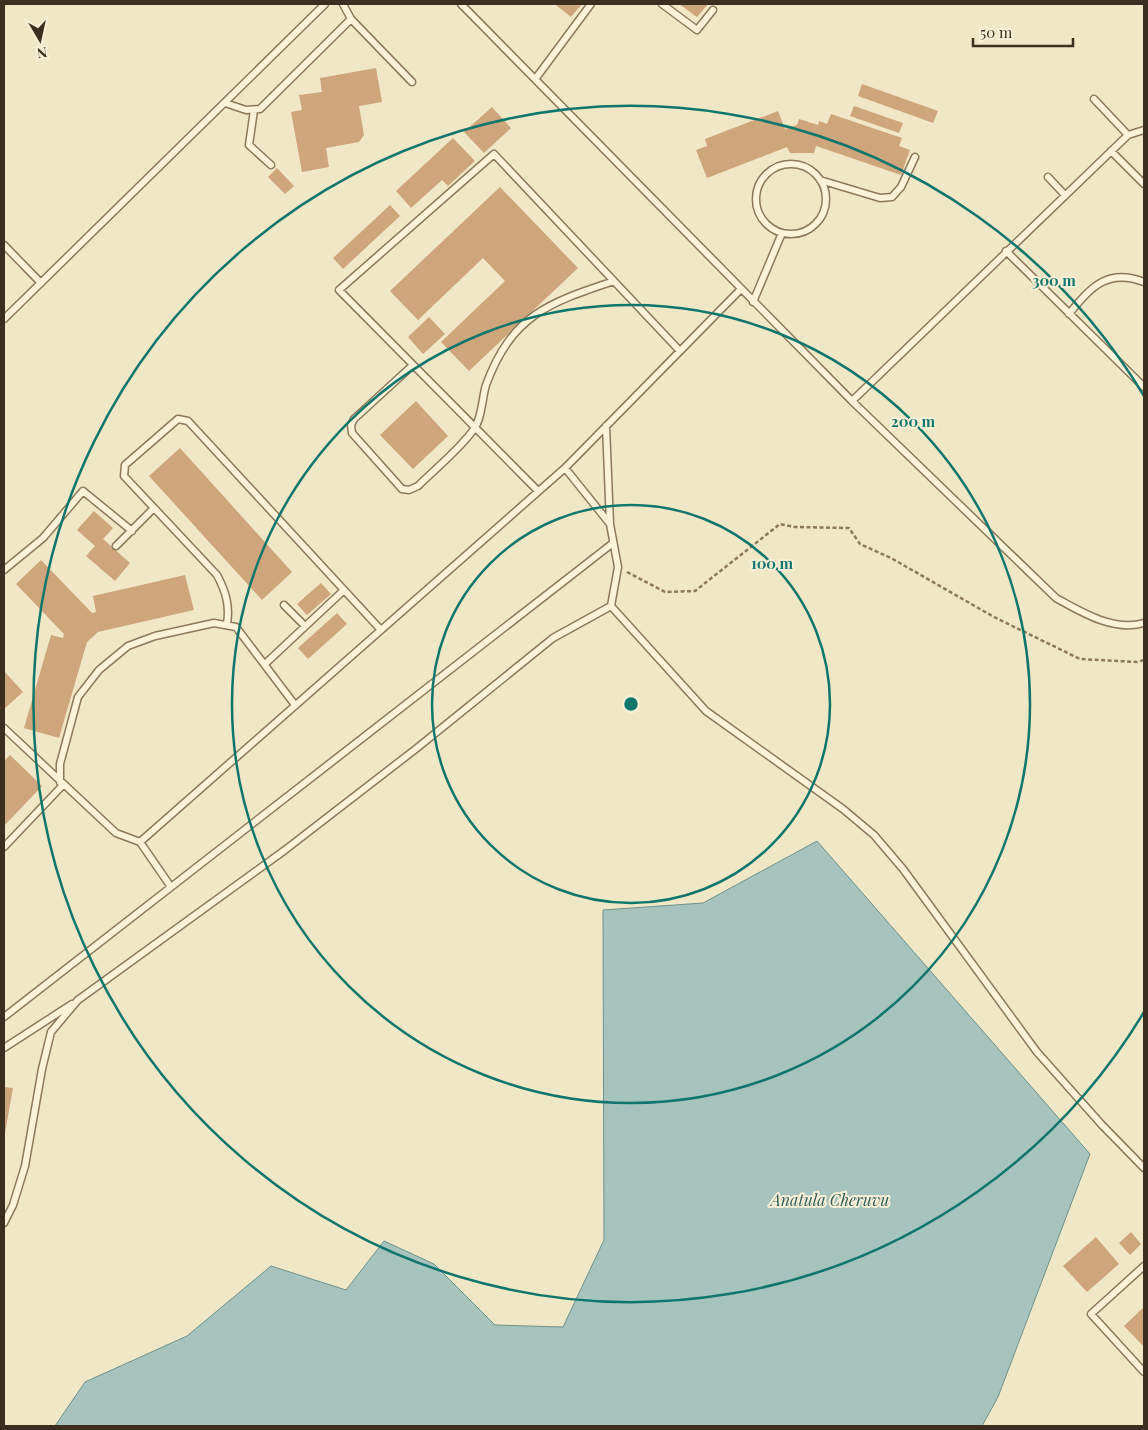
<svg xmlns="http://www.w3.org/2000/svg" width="1148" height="1430" viewBox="0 0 1148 1430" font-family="'Playfair Display',serif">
  <rect width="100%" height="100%" fill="#f0e7c6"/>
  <path fill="#a7c3bd" stroke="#6d928c" d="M817,841l273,313 -92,243 -16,29h-927l30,-44 102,-46 84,-70 75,24 38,-49 50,23 61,61 68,2 41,-87 -1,-330 100,-7z"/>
  <path fill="#cfa57b" d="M558,4h24l-11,13 -15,-12z
    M679,4h29l-11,13z
    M376,68l6,34 -23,4 5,29 -5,7 -33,6 3,19 -27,5 -11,-60 11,-2 -3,-15 23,-3 -2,-14z
    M862,84l76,27 -5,12 -75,-27z
    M854,106l49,17 -4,10 -49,-17z
    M492,107l19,21 -27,25 -20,-21z
    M778,111l7,18 12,-4 2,-6 19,6 1,-4 8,3 4,-10 71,24 -3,8 11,4 -9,25 -85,-29 -2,7h-24l-3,-6 -80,31 -11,-28 11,-4 -2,-7z
    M453,138l22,23 -27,25 -6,-6 -31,28 -15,-17z
    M277,168l17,18 -9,8 -17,-17z
    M500,187l78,81 -109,103 -28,-29 64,-61 -22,-23 -65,62 -28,-29z
    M390,205l10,11 -57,53 -10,-11z
    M429,317l16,17 -22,20 -15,-17z
    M416,401l32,35 -35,33 -33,-34z
    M180,448l112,124 -30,28 -113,-124z
    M94,511l19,17 -10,11 27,24 -15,18 -29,-25 9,-10 -18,-16z
    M41,560l51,53 4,-1 -3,-16 92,-21 9,35 -96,22 -11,10 -28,96 -35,-10 27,-93 12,3 1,-4 -48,-50z
    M321,583l10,11 -24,21 -10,-11z
    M337,613l10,11 -39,35 -10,-11z
    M4,671l19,21 -19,17z
    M10,755l32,31 -38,40v-65z
    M4,1087l9,1 -8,45h-1z
    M1131,1232l10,12 -11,11 -11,-12z
    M1096,1237l23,27 -32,28 -24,-26z
    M1144,1307v40l-20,-21z"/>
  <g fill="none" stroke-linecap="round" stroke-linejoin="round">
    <defs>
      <path id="service" d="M461,4l391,397 204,197c25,14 58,34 88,25
        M662,4l35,26 16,-20
        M351,19l61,63
        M536,78l55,-74
        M225,103l21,7 14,-1 91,-90 -8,-15
        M254,110l-5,35 22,20
        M1128,135l16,-5
        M1111,151l33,33
        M756 199a35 35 0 1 1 70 0a35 35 0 1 1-70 0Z
        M1048,177l16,17
        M820,180l60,18 12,-1 9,-10 14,-30
        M4,245l37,38
        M1006,251l138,136
        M753,302l29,-69
        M1069,314c21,-27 39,-46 75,-32
        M4,319l321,-315
        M413,365l-59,54 -3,6 1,8 50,56 7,1 9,-4c17,-17 43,-38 56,-57 8,-11 8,-31 12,-44 26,-70 62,-82 128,-104
        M852,401l276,-266 -34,-36
        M606,426l4,98
        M565,468l45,56 8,43 -7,39 95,105 137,98 31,26 29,34 134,183 65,73 42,43
        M538,491l-199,-201 155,-136 185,196
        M116,546l38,-38
        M4,570l39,-32 40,-47 49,40
        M284,605l21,21
        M227,624c3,-18 -1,-32 -10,-49l-93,-99 1,-11 53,-46 10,2 193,209
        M265,664l79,-74
        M4,728l112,105 24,9 31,45
        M60,782v-18l18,-67 21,-27 29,-24 27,-10 59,-13 22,4 59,78
        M140,842l425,-374 176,-179
        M4,847l59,-62
        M4,1017l609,-474
        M4,1048l68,-44
        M4,1223l9,-18 12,-39 17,-97 9,-37 27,-32 207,-150 132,-102 136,-110 58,-32
        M1144,1266l-53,48 53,58"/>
    </defs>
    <use href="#service" stroke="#8c795b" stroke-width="9"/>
    <path stroke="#8c795b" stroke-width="2.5" stroke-dasharray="4 2.5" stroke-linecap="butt" d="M627,572l38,20 30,-1 85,-67 15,3 54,1 11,16 31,14 103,59 86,42 57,3 7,-2"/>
    <use href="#service" stroke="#faf3da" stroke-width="6"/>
  </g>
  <g fill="none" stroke="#0f766e" stroke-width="2.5">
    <circle cx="631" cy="704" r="199"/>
    <circle cx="631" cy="704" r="399"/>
    <path d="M1144 1012A598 598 0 1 1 1144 396"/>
  </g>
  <g text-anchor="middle" stroke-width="4" stroke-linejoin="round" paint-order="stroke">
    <g font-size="16" font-style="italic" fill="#2e5b5c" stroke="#f7f0d6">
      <text x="830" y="1206">Anatula Cheruvu</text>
    </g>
  </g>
  <circle cx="631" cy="704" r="8" fill="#0f766e" stroke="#f7f0d6" stroke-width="2.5"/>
  <g font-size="15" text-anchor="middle" font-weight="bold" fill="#0f766e" stroke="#f7f0d6" stroke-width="4" stroke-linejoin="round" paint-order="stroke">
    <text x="1054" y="286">300 m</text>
    <text x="913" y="427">200 m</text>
    <text x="772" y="569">100 m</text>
  </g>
  <rect width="1148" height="1430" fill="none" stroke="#3c2f1f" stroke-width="10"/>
  <g transform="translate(40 40) rotate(171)" stroke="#f7f0d6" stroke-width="4" paint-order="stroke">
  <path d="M0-4L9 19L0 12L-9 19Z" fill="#3c2f1f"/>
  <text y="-8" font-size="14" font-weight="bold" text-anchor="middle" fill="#3c2f1f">N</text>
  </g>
  <path d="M973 38v8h100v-8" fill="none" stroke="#3c2f1f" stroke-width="2.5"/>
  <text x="980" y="38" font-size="15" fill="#3c2f1f" stroke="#f7f0d6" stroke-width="4" paint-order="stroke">50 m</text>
</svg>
